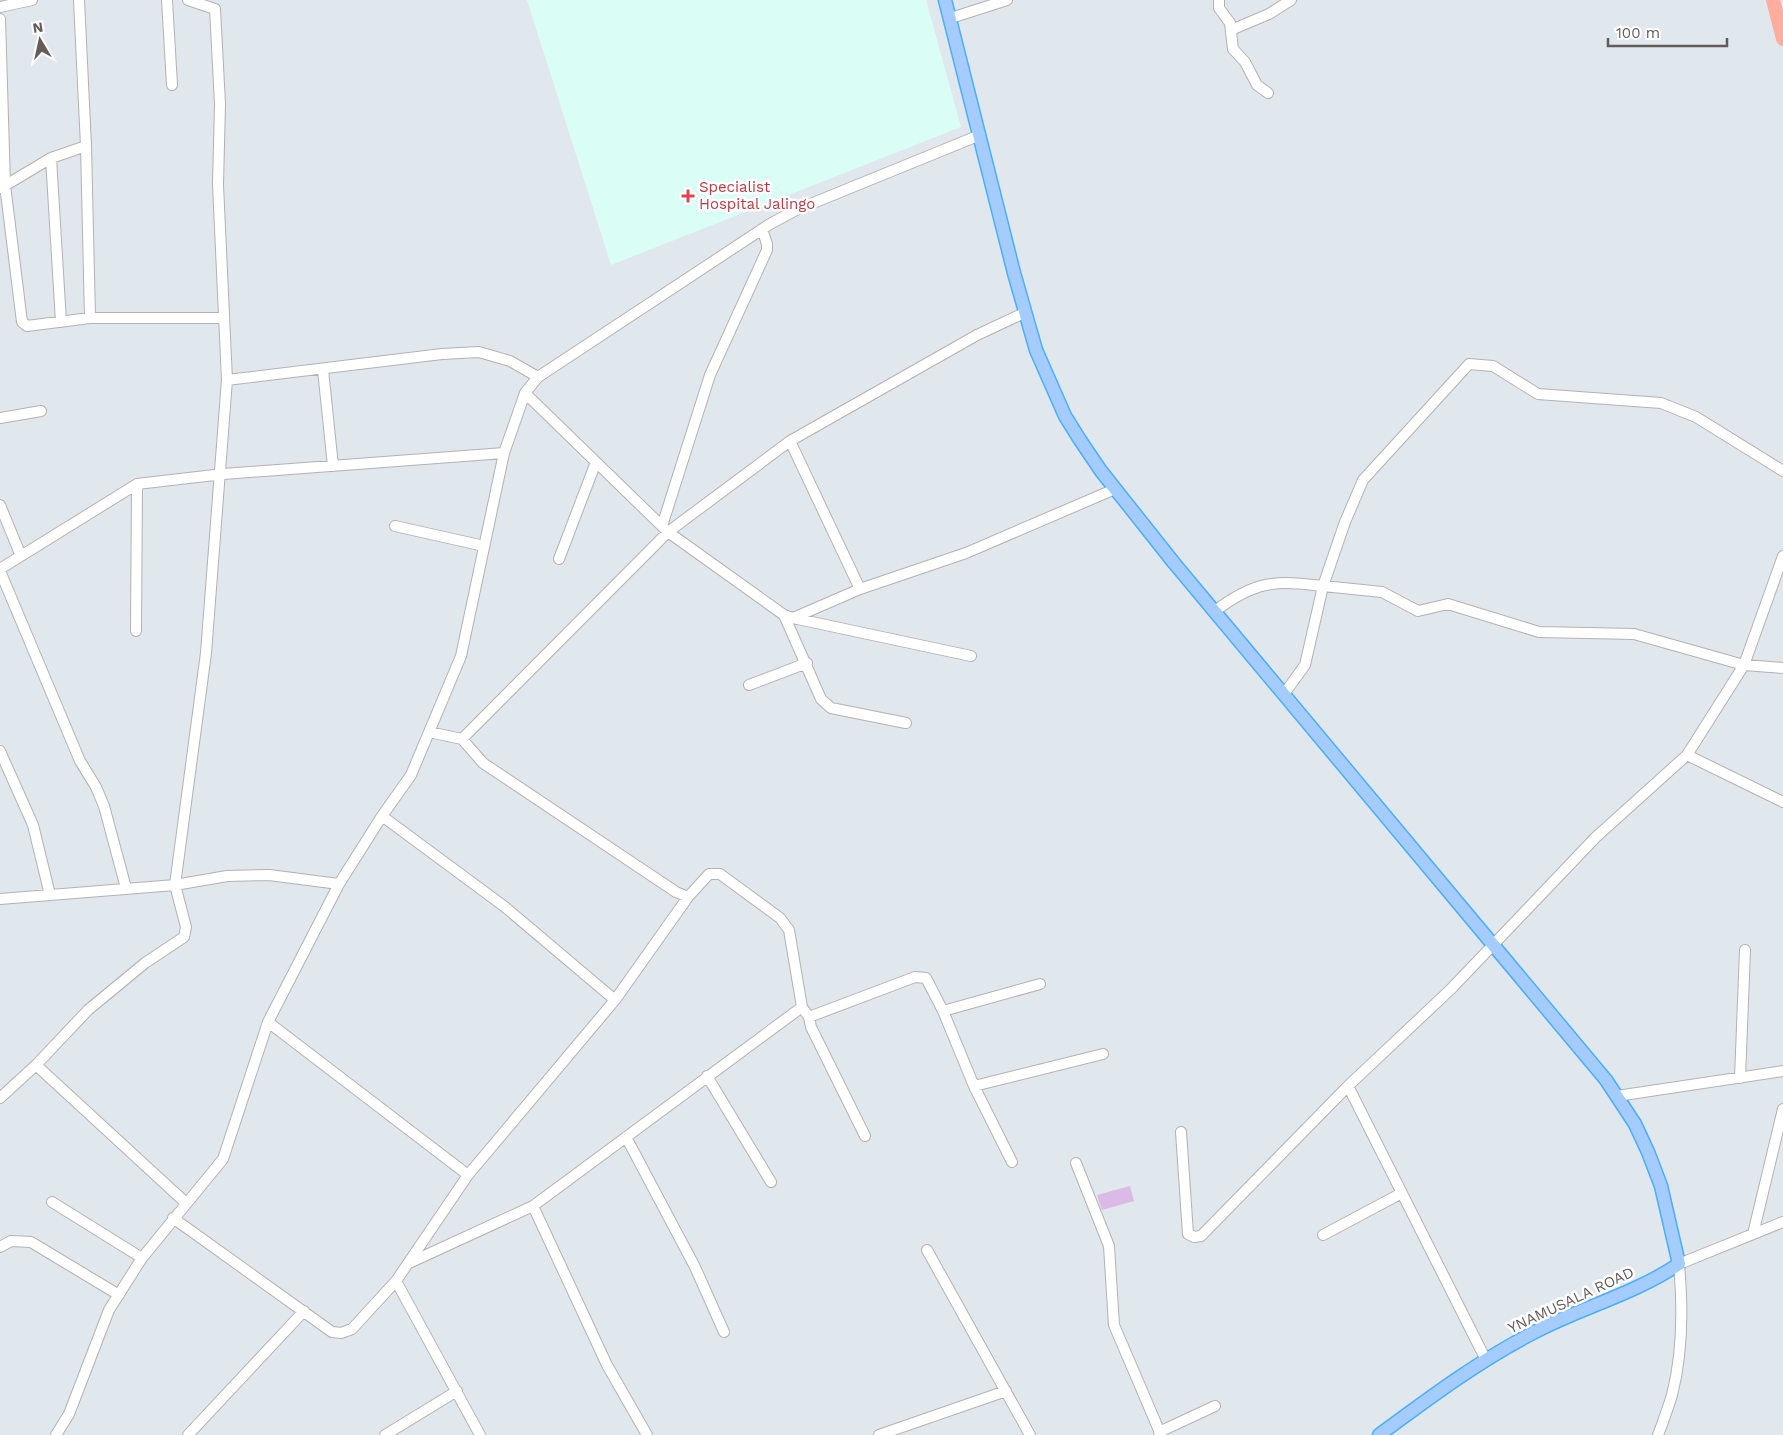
<svg xmlns="http://www.w3.org/2000/svg" width="1783" height="1435" viewBox="0 0 1783 1435" font-family="'Work Sans',sans-serif">
  <rect width="100%" height="100%" fill="#e0e7ed"/>
  <path fill="#dafdf6" d="M527,0h399l35,127 -350,138z"/>
  <path fill="#dbbae7" d="M1130,1186l4,15 -32,9 -5,-15z"/>
  <g fill="none" stroke-linecap="round" stroke-linejoin="round">
    <path stroke="#ffad9f" stroke-width="14" d="M1773,0l10,39"/>
    <defs>
      <path id="minor" d="M79,0l7,146 4,172
        M167,0l5,85
        M188,0l27,9 5,95 -2,81 9,195 215,-26 37,-2 31,9 28,16
        M1219,0v8l11,15 3,26 12,13 12,23 11,8
        M0,7l32,-7
        M951,18l56,-18
        M0,19l5,166 17,137 5,4 63,-8h134
        M1231,30l38,-16 22,-14
        M51,158l10,164
        M1,188l50,-30 35,-12
        M323,370l10,96
        M525,393l143,139 116,83 37,84 10,9 75,15
        M0,418l41,-7
        M790,441l70,148
        M0,505l21,51
        M395,526l89,20
        M662,526l48,-151 57,-125v-6l-5,-15
        M559,559l37,-97
        M0,569l137,-85 86,-10 281,-21
        M0,571l80,190 16,26 8,19 22,82
        M1215,611c40,-30 59,-31 108,-25l22,-64 18,-42 106,-116 24,2 45,28 123,9 35,14 87,54
        M784,615l9,3 67,-29 106,-36 149,-64
        M793,618l178,38
        M136,631l1,-147
        M1783,668l-39,-3 -57,90 96,47
        M749,685l58,-22
        M1284,694l21,-29 18,-79 59,6 36,19 30,-7 91,28 95,2 110,31 39,-109
        M429,732l33,7 21,24 193,129 12,5 21,-23h11l60,44 9,12 13,77
        M462,739l206,-207 122,-91 187,-106 47,-22
        M0,751l33,74 17,70
        M382,816l123,91 110,93 -147,175
        M0,899l175,-14 52,-9 42,-1 70,9
        M615,1000l73,-103
        M943,1011l97,-27
        M809,1017l2,10 54,109
        M268,1022l200,153 -72,106 84,154
        M707,1076l64,106
        M1740,1078l5,-128
        M974,1086l129,-32
        M1348,1086l138,274
        M1617,1096l166,-25
        M0,1098l36,-33
        M1181,1132l7,102 6,3 7,-1 147,-150 103,-97 145,-152 91,-82
        M626,1137l69,130 29,65
        M1076,1163l33,83 5,79 47,110
        M52,1202l90,56
        M186,1203l-150,-138 52,-55 57,-47 39,-26 2,-10 -11,-42 31,-232 21,-273
        M533,1206l74,159 40,70
        M173,1218l159,114 9,1 11,-4 44,-48
        M1753,1234l30,-125
        M1323,1235l77,-41
        M0,1247l11,-6 20,1 88,53
        M927,1250l103,185
        M409,1263l124,-57 269,-199 7,10 106,-40 11,1 17,33 31,75 38,76
        M1159,1432l56,-26
        M56,1435l13,-21 40,-104 33,-52 81,-99 45,-137 71,-138 43,-68 29,-41 50,-119 43,-203 21,-60 13,-16 232,-153 26,-14 184,-75
        M188,1435l116,-124
        M385,1435l72,-44
        M879,1435l127,-44
        M1658,1435c5,-13 10,-27 14,-40 11,-43 11,-88 7,-131l104,-42"/>
      <path id="major" d="M945,0l69,273 22,77 29,66 15,24 21,31 73,92 432,517 29,44 13,28 13,34 18,78c-46,31 -100,44 -148,70 -54,28 -103,65 -152,101"/>
    </defs>
    <use href="#minor" stroke="#b7b1ae" stroke-width="12"/>
    <use href="#major" stroke="#4caefb" stroke-width="15"/>
    <use href="#minor" stroke="#fff" stroke-width="10"/>
    <use href="#major" stroke="#a4ccff" stroke-width="12"/>
  </g>
  <path fill="#e0444e" stroke="#fff" stroke-width="2" d="M685.5 188.5h5v5h5v5h-5v5h-5v-5h-5v-5h5z"/>
  <g text-anchor="middle" stroke-width="5" stroke-linejoin="round" paint-order="stroke">
    <g font-size="15" fill="#be3a42" stroke="#fff" text-anchor="start">
      <text x="699" y="192">Specialist<tspan x="699" dy="17">Hospital Jalingo</tspan></text>
    </g>
    <g font-size="15" fill="#635c59" stroke="#fff">
      <text transform="translate(1571 1300) rotate(-25)" y="5">YNAMUSALA ROAD</text>
    </g>
  </g>
  <g transform="translate(40 40) rotate(351)" stroke="#ffffff" stroke-width="4" paint-order="stroke">
  <path d="M0-4L9 19L0 12L-9 19Z" fill="#635c59"/>
  <text y="-8" font-size="14" font-weight="bold" text-anchor="middle" fill="#635c59">N</text>
  </g>
  <path d="M1608 38v8h119v-8" fill="none" stroke="#635c59" stroke-width="2.5"/>
  <text x="1616" y="38" font-size="15" fill="#635c59" stroke="#ffffff" stroke-width="4" paint-order="stroke">100 m</text>
</svg>
